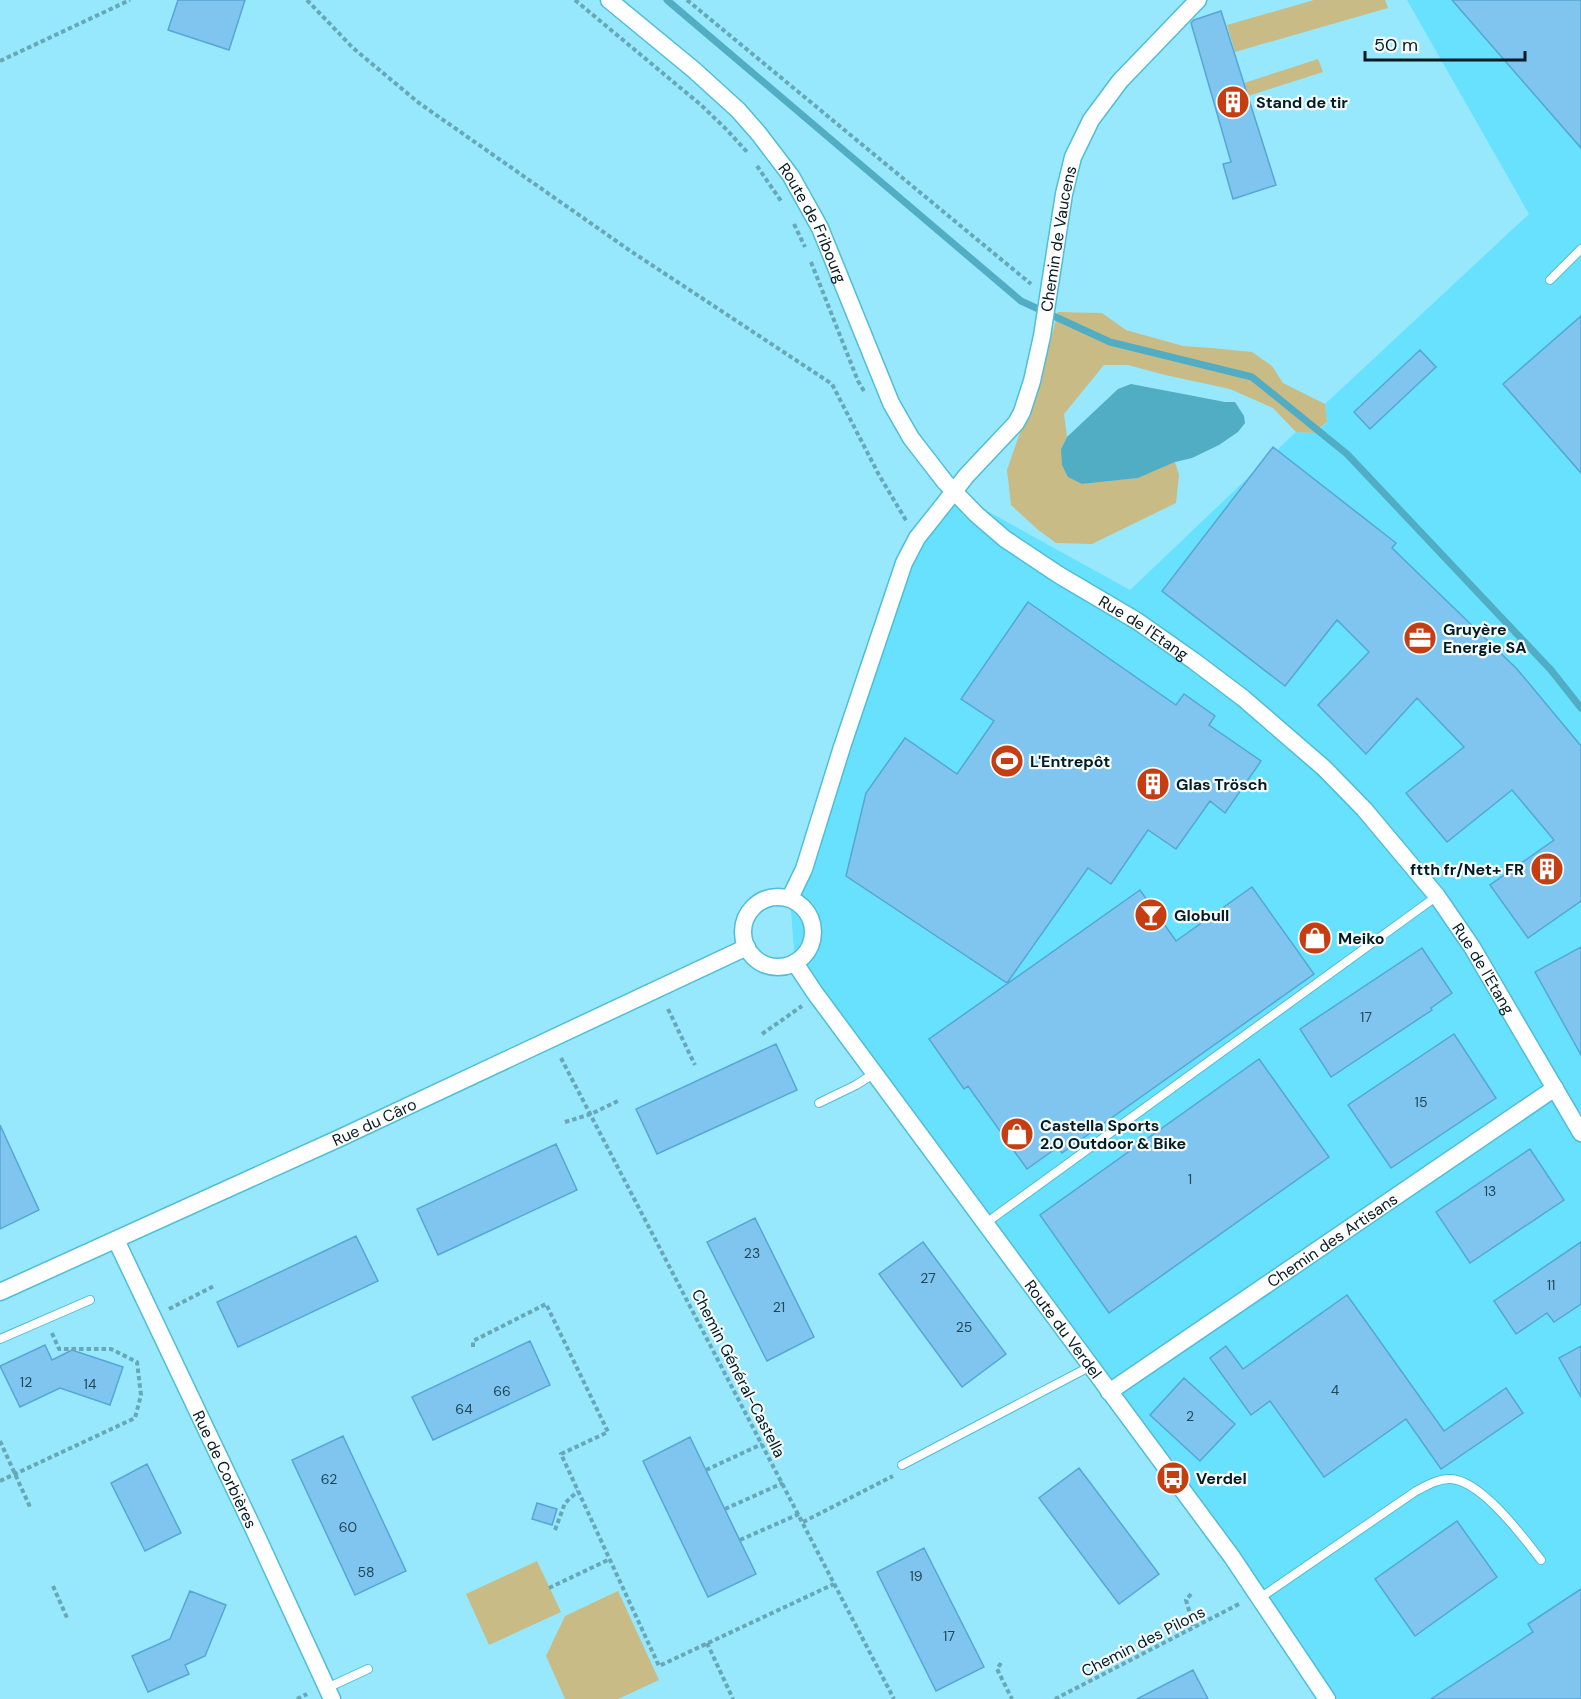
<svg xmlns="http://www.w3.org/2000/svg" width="1581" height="1699" viewBox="0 0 1581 1699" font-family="'DM Sans',sans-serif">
  <rect width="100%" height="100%" fill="#97e8fd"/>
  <path fill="#68e1fe" d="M1407,0h174v1699h-254l-532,-736 -5,-65 104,-306 59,-100 177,98 166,-158 18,1 13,-10 -2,-19 204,-190z"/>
  <path fill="#c8bb86" d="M1314,0h71l3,8 -153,44 -8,-27z
    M1318,59l5,13 -75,24 -4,-13z
    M1058,312l44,1 24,17 57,16 29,2 40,4 20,14 11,17 42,21 2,18 -13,11 -18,-1 -23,-24 -43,-19 -65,-14 -37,-10h-24l-40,49 3,23 -6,12 21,35 55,-6 38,-16 4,13 -3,28 -84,41 -36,-1 -19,-14 -26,-24 -4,-35 38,-110z
    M537,1561l24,51 -72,33 -23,-51z
    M618,1591l41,89 -41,19h-53l-19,-43 19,-40z"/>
  <path fill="#50adc3" d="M1131,384l94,18h10l9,14 1,7 -7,9 -19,13 -27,13 -17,4 -37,16 -56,6 -14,-7 -6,-12 -1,-16 6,-12 51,-48z"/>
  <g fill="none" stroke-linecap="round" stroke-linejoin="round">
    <path stroke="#50adc3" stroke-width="7" d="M667,0l354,301 89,41 142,35 95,77 204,216 30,38"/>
  </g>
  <path fill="#7fc5ef" stroke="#55a6d5" stroke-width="1.5" d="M178,0h67l-16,50 -61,-20z
    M1452,0h129v148z
    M1221,11l55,174 -43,14 -10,-35 8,-2 -40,-139 3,-3z
    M1581,316v157l-78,-89z
    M1420,350l16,17 -66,62 -16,-17z
    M1273,447l123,96 -4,5 125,121 64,77v155l-53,37 -38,-53 64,-45 -42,-50 -65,52 -41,-49 58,-46 -47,-49 -51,56 -48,-49 51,-53 -32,-32 -52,66 -123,-95z
    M1028,602l148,103 8,-11 31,22 -6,9 52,36 -36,52 -15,-12 -34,48 -28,-19 -37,54 -23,-16 -81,115 -161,-107 20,-83 39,-55 52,36 37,-53 -33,-22z
    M1252,887l62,87 -252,179 -4,-6 -31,22 -59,-83 -4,3 -35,-50 211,-149 36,51z
    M1581,947v108l-46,-83z
    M1422,948l30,45 -21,15 1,2 -101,67 -31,-48z
    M1454,1034l42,64 -105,70 -43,-63z
    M776,1044l21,46 -140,64 -21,-45z
    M1259,1059l70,98 -220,156 -69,-98z
    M0,1125l39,85 -39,19z
    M556,1144l21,46 -139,65 -21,-46z
    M1530,1149l34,51 -94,63 -34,-51z
    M755,1218l59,119 -47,24 -60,-119z
    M356,1236l22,45 -140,66 -21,-45z
    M923,1242l83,112 -44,33 -83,-113z
    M1581,1242v62l-27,18 -7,-9 -31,21 -22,-33z
    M1347,1295l97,136 62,-43 17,25 -82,56 -35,-50 -82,58 -54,-76 -19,14 -41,-57 16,-12 17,23z
    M530,1341l20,44 -117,55 -21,-43z
    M45,1345l7,15 20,-10 51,17 -13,38 -50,-17 -40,19 -20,-41z
    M1581,1346v51l-22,-39z
    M1184,1378l51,46 -35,37 -50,-46z
    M343,1436l63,135 -51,24 -63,-135z
    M690,1437l66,137 -48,23 -65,-136z
    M147,1464l34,69 -36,18 -34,-68z
    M1079,1468l80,106 -40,30 -80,-106z
    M537,1503l20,6 -5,16 -20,-6z
    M1457,1521l40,56 -82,59 -40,-57z
    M924,1548l60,119 -48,24 -59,-119z
    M1581,1589v110h-150l102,-67 -5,-8z
    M190,1591l36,14 -21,51 -20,9 4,9 -41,18 -16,-36 38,-17z
    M1193,1670l15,29h-71z"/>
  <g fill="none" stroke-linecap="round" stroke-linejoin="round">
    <defs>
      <path id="service" d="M1550,280l31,-31
        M819,1103l37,-18 19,-12
        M986,1223l451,-327
        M0,1339l90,-39
        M902,1465l189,-99
        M1260,1598l156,-107c10,-5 23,-13 35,-12 31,2 72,58 90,81
        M327,1688l41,-19"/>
      <g id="minor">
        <path id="s1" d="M609,0l85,70 44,40 21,24 32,42 29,52 71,175 20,35 34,44 32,33 28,24 54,36 78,46 57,40 49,37 81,70 40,41 73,87 35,51 109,186"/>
        <circle cx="778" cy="932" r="35"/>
        <path id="s2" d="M790,898l14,-29 38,-122 62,-184 13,-25 50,-63 49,-52 6,-11 10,-31 10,-45 22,-142 9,-37 18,-37 29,-39 78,-81"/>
        <path id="s3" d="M795,963l20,30 417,564 95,142"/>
        <path id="s4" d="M116,1240l139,292 77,167"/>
        <path id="s5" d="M0,1292l342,-155 405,-190"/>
        <path id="s6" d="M1109,1392l446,-304"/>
      </g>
    </defs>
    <use href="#service" stroke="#50bdd7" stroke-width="10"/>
    <use href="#minor" stroke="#50bdd7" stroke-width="19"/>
    <path stroke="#68a7b7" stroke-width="4" stroke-dasharray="4.5 3" stroke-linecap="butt" d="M307,0l46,48 66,55 210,147 203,134 47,91 28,47
      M575,0l126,105 26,25 20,22
      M687,0l344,284
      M0,61l130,-61
      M757,166l24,35
      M794,224l11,23
      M811,262l47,119 6,10
      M668,1009l27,56
      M762,1034l40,-28
      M561,1058l333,641
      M565,1122l26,-8 29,-14
      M169,1309l45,-23
      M473,1347v-6l73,-37 62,128 -47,22 98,212 175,-82
      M0,1441l30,66
      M706,1470l56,-26
      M0,1481l135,-63 6,-23 -4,-33 -26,-13h-52l-8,-18
      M725,1509l58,-26
      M803,1522l90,-46
      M555,1530l10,-27 13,-12
      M740,1540l59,-26
      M53,1586l15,34
      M549,1588l61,-29
      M1191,1594l-5,6 8,28
      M707,1643l26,56
      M1001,1663l-4,6 15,30
      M297,1699l10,-5
      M1055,1699l186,-96"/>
    <use href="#service" stroke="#fff" stroke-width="8"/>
    <use href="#minor" stroke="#fff" stroke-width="16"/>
  </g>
  <defs>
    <symbol id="building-disc" viewBox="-11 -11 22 22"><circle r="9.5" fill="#c53d11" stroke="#f3fcff"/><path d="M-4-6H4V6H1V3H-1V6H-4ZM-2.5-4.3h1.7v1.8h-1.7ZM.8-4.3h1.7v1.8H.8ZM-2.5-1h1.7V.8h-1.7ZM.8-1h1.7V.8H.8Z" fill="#fff"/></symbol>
    <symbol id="office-disc" viewBox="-11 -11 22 22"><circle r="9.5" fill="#c53d11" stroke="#f3fcff"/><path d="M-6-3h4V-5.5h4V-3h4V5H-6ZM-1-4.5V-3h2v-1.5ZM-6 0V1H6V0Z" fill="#fff"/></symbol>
    <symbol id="stadium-disc" viewBox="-11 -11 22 22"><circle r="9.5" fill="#c53d11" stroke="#f3fcff"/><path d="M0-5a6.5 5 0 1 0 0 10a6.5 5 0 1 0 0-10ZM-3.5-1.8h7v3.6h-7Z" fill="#fff"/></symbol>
    <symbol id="bar-disc" viewBox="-11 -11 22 22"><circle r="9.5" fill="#c53d11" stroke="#f3fcff"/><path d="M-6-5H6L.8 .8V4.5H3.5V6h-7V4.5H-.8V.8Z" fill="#fff"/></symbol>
    <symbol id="shop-disc" viewBox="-11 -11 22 22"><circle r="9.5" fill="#c53d11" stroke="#f3fcff"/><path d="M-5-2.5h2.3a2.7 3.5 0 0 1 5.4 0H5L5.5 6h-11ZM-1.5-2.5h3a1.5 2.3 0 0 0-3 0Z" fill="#fff"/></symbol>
    <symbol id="bus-disc" viewBox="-11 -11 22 22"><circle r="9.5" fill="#c53d11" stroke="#f3fcff"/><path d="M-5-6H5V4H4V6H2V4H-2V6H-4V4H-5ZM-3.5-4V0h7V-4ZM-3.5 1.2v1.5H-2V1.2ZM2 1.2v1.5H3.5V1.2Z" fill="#fff"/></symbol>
  </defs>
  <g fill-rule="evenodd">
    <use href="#building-disc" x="1214" y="83" width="38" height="38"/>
    <use href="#office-disc" x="1401" y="619" width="38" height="38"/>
    <use href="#stadium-disc" x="988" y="742" width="38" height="38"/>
    <use href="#building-disc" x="1134" y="765" width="38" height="38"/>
    <use href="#building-disc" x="1528" y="850" width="38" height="38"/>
    <use href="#bar-disc" x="1132" y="896" width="38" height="38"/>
    <use href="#shop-disc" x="1296" y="919" width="38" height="38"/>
    <use href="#shop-disc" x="998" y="1115" width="38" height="38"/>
    <use href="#bus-disc" x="1154" y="1459" width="38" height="38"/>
  </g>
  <g text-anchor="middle" stroke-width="4.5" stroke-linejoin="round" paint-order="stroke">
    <g font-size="14" fill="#234654">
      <text x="1366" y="1022">17</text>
      <text x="1421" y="1107">15</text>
      <text x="1190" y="1184">1</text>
      <text x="1490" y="1196">13</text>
      <text x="752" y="1258">23</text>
      <text x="928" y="1283">27</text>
      <text x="1551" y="1290">11</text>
      <text x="779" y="1312">21</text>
      <text x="964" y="1332">25</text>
      <text x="26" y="1387">12</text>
      <text x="90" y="1389">14</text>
      <text x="1335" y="1395">4</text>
      <text x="502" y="1396">66</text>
      <text x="464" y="1414">64</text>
      <text x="1190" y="1421">2</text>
      <text x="329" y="1484">62</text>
      <text x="348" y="1532">60</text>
      <text x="366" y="1577">58</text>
      <text x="916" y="1581">19</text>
      <text x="949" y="1641">17</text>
    </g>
    <g font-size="16" font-weight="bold" fill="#041b21" stroke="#f3fcff" text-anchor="start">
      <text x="1256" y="108">Stand de tir</text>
      <text x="1443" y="635">Gruyère<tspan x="1443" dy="18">Energie SA</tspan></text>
      <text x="1030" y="767">L'Entrepôt</text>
      <text x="1176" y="790">Glas Trösch</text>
      <text x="1524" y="875" text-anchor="end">ftth fr/Net+ FR</text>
      <text x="1174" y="921">Globull</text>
      <text x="1338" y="944">Meiko</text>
      <text x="1040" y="1131">Castella Sports<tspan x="1040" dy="18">2.0 Outdoor &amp; Bike</tspan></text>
      <text x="1196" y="1484">Verdel</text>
    </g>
    <g font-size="16" fill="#041b21" stroke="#f3fcff">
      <text dy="6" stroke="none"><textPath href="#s1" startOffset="306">Route de Fribourg</textPath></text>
      <text dy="6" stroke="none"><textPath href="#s2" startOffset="724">Chemin de Vaucens</textPath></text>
      <text dy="6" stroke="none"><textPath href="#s1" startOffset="846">Rue de l'Etang</textPath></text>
      <text dy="6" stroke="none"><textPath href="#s1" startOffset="1332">Rue de l'Etang</textPath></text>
      <text dy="6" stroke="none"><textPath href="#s5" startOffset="411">Rue du Câro</textPath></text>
      <text dy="6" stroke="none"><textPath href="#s6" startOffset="270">Chemin des Artisans</textPath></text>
      <text dy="6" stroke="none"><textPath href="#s3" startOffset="454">Route du Verdel</textPath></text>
      <text transform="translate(739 1373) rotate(63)" y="6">Chemin Général-Castella</text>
      <text dy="6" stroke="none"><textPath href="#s4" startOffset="254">Rue de Corbières</textPath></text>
      <text transform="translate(1143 1641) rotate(-27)" y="6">Chemin des Pilons</text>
    </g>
  </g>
  <path d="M1365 51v9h160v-9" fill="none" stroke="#041b21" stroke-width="3"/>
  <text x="1374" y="51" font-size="18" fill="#041b21" stroke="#f3fcff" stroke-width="4.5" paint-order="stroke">50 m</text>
</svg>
